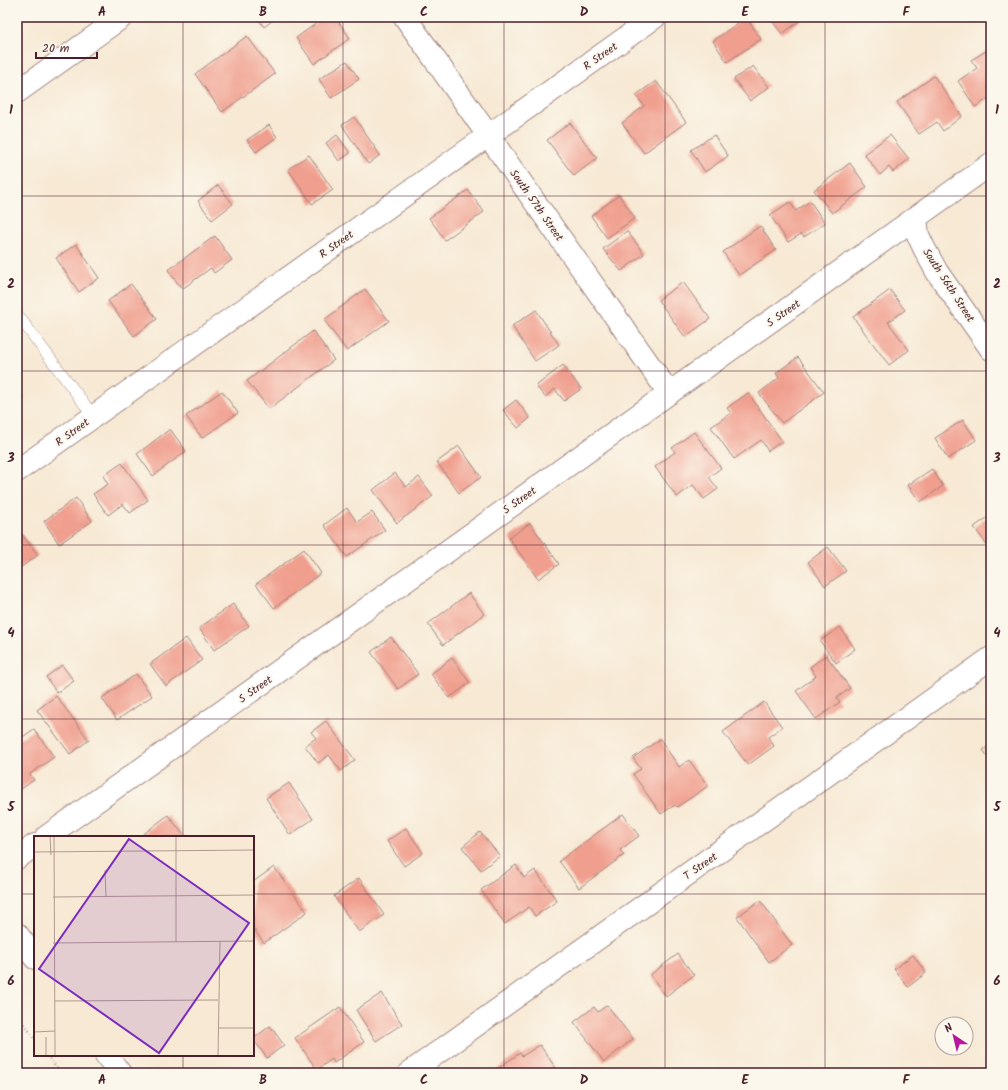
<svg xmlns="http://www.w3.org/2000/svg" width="1008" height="1090" viewBox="0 0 1008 1090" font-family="Kalam,sans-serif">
  <rect width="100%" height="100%" fill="#fbf7ec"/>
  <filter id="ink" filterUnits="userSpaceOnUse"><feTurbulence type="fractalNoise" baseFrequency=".025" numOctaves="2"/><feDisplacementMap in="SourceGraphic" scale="8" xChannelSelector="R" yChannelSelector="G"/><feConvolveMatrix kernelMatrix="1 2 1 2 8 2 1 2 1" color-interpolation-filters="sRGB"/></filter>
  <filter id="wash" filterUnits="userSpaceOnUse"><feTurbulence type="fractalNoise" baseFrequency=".012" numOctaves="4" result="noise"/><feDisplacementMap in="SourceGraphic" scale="16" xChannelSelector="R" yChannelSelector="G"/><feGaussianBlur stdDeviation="0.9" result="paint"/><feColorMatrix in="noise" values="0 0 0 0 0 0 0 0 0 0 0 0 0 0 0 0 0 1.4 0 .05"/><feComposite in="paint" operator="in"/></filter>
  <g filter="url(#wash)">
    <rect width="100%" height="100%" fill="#f7e9d4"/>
    <g id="blocks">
      <path fill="#f09e8d" d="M257,17h20l-13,10z
        M325,17h10l15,21 -36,26 -18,-26z
        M746,17l15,22 -34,23 -14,-21z
        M769,17h30l2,3 -19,14z
        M247,36l28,38 -53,38 -27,-38z
        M986,51l5,8v38l-16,10 -17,-26 19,-13 -6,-8z
        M347,61l12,18 -28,19 -12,-19z
        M753,66l16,21 -19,14 -16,-22z
        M934,76l28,40 -19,15 -6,-9 -18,12 -22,-32z
        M656,81l30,41 -42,31 -22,-30 22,-17 -8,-11z
        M354,117l26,38 -12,9 -26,-39z
        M570,123l27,35 -23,18 -27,-36z
        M269,125l8,12 -21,15 -9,-12z
        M337,135l13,18 -11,8 -13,-18z
        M714,135l14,21 -23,16 -14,-22z
        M890,135l19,24 -16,13 -4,-5 -9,8 -16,-21z
        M309,155l24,35 -21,14 -24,-35z
        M850,163l17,24 -35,26 -18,-23z
        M218,185l15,19 -21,16 -14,-19z
        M468,190l16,22 -39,28 -16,-22z
        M619,195l16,23 -28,20 -16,-22z
        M810,201l15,22 -21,14 -3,-3 -13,8 -18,-27 20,-13 6,9z
        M760,226l16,24 -37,25 -16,-23z
        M627,231l17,23 -23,17 -18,-22z
        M215,236l17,24 -18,13 -3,-5 -29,21 -14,-19z
        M76,244l23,34 -20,14 -23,-34z
        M683,282l27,37 -25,18 -27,-37z
        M131,284l26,35 -23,17 -26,-35z
        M365,289l24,32 -42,30 -23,-31z
        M890,290l15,20 -17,12 21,28 -20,15 -36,-48z
        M536,310l23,35 -24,16 -23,-35z
        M313,331l21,29 -65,49 -22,-28z
        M798,357l26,35 -42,31 -23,-30 20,-15 -3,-5z
        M563,365l18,24 -17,12 -9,-12 -10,8 -9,-11z
        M17,388l7,11 -7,5z
        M222,391l16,22 -36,25 -16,-22z
        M748,393l34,48 -14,10 -7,-11 -27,19 -23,-32 20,-14 -4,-5z
        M516,400l14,18 -12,10 -15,-18z
        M963,420l13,20 -28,19 -13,-21z
        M170,429l16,22 -33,25 -16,-22z
        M694,432l27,36 -12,9 9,12 -14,10 -11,-14 -16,12 -22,-30 20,-15 -3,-4z
        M459,446l22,31 -22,16 -22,-31z
        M122,463l26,37 -18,13 -7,-9 -15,11 -15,-21 15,-10 -5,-8z
        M932,469l11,17 -23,16 -12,-17z
        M395,473l11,14 13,-10 14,19 -36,27 -24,-33z
        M76,498l16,23 -33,23 -15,-23z
        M347,508l10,14 15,-10 13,18 -38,27 -23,-32z
        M991,515v36l-17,-24z
        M530,523l29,41 -21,15 -29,-41z
        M22,534l16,21 -21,15v-33z
        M828,547l18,24 -21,15 -17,-24z
        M304,549l17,24 -47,35 -18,-24z
        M469,593l15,21 -41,31 -15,-21z
        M233,604l16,22 -35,24 -15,-22z
        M840,627l15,22 -19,14 -16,-22z
        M391,637l27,37 -20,15 -27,-37z
        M186,638l16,22 -36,26 -16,-22z
        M826,655l24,33 -13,10 3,4 -24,17 -20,-28 20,-15 -6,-9z
        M452,658l18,25 -21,15 -18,-24z
        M62,665l12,16 -17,12 -11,-16z
        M136,674l16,22 -35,24 -15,-22z
        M56,696l33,44 -19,14 -33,-44z
        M764,702l18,25 -14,10 6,9 -26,19 -25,-33z
        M326,721l29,39 -14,11 -12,-16 -11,8 -13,-17 11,-8 -5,-6z
        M34,729l20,28 -24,17 4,6 -17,12v-51z
        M660,739l19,28 10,-7 19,26 -31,21 -2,-2 -14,9 -28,-40 8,-5 -8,-11z
        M991,744v17l-8,-11z
        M289,783l24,36 -23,16 -24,-37z
        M623,814l16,22 -19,14 4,5 -45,33 -20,-27z
        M168,815l17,22h-43l-1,-1z
        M406,828l17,25 -19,13 -17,-25z
        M480,832l20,24 -19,14 -19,-23z
        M516,865l8,13 11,-8 22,31 -22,15 -6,-9 -24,17 -24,-34z
        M274,867l33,45 -43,31 -11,-15v-46z
        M359,878l25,37 -25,17 -25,-36z
        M760,900l32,45 -23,17 -32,-45z
        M678,954l16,21 -28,21 -16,-21z
        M913,955l13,18 -18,14 -14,-18z
        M382,993l20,31 -26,17 -20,-31z
        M607,1005l26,34 -29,23 -30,-40 20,-15 4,5z
        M340,1007l24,35 -30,21 -2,-4 -15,11 -22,-32z
        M270,1026l14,19 -17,13 -14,-19z
        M540,1045l19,28h-64l-1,-2 26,-18 2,3z"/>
    </g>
  </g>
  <g filter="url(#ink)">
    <use href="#blocks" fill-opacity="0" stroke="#a08480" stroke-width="1"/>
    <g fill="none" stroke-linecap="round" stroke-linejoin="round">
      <defs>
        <path id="service" d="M17,314l77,103"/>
        <path id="minor" d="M405,17l264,376
          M916,218l2,17 6,13 13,24 54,77
          M17,471l638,-454
          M46,837l945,-673
          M17,858l18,-13
          M409,1073l582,-415"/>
        <path id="secondary" d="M17,92l105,-75
          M17,934l18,24
          M106,1055l14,18"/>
      </defs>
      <use href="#service" stroke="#a08480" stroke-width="12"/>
      <use href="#minor" stroke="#a08480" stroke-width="24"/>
      <use href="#secondary" stroke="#a08480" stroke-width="24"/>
      <path stroke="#a08480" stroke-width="2.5" stroke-dasharray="1 3" stroke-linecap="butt" d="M17,1014l18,25
        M47,1055l13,18"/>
      <use href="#service" stroke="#fff" stroke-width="11"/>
      <use href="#minor" stroke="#fff" stroke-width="22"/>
      <use href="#secondary" stroke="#fff" stroke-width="22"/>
    </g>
  </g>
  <path fill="none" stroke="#4a1f2b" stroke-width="1" stroke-opacity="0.55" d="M183,17v820M343,17v1056M504,17v1056M665,17v1056M825,17v1056M17,196h974M17,371h974M17,545h974M17,719h974M17,894h18M253,894h738M183,1055v18"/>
  <g text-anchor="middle" stroke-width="4" stroke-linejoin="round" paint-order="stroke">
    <g font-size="11" fill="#4a1f2b" stroke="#fbf7ec">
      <text transform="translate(600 56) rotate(-35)" y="4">R Street</text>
      <text transform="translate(537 205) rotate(55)" y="4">South 57th Street</text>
      <text transform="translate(336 244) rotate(-35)" y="4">R Street</text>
      <text transform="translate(949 285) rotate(57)" y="4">South 56th Street</text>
      <text transform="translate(783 313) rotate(-35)" y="4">S Street</text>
      <text transform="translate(72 432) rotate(-36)" y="4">R Street</text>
      <text transform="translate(519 500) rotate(-35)" y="4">S Street</text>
      <text transform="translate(255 689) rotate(-35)" y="4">S Street</text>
      <text transform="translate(700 866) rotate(-35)" y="4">T Street</text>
    </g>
  </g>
  <g transform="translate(34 836)">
    <rect width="220" height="220" fill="#f7e9d4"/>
    <path fill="none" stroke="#b29890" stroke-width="1" d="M16,0l1,19M20,0l1,220M142,0v106M0,16l220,-2M71,34l1,27M19,61l201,-2M19,107l201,-2M21,165l163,-1M184,192h36M0,196l21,-1M12,201v19M184,220l2,-115"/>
    <path fill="#7b2cbf" fill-opacity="0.15" stroke="#7b2cbf" stroke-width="2" d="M95,3l120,84 -90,130 -120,-84z"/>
    <rect width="220" height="220" fill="none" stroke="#4a1f2b" stroke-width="2"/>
  </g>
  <rect width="1008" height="1090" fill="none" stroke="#fbf7ec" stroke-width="44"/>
  <g transform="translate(954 1036) rotate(325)"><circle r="19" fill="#fbf7ec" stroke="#b4a19f"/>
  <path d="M0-3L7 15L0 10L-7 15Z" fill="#b5179e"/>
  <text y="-6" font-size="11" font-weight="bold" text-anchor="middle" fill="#4a1f2b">N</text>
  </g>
  <path d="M36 52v6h61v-6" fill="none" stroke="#4a1f2b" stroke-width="2"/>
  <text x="42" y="52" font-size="12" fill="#4a1f2b" stroke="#fbf7ec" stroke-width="3" paint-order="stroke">20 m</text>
  <rect x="22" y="22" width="964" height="1046" fill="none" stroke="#4a1f2b" stroke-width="1.5"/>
  <g font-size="13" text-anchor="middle" font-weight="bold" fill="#4a1f2b">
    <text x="102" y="16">A</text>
    <text x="263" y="16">B</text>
    <text x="424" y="16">C</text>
    <text x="584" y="16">D</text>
    <text x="745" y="16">E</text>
    <text x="906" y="16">F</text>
    <text x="11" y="114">1</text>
    <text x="997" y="114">1</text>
    <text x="11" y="288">2</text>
    <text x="997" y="288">2</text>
    <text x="11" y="462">3</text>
    <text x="997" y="462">3</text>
    <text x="11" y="637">4</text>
    <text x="997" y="637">4</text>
    <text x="11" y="811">5</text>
    <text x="997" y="811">5</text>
    <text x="11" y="985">6</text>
    <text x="997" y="985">6</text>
    <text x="102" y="1084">A</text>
    <text x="263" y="1084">B</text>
    <text x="424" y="1084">C</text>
    <text x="584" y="1084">D</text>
    <text x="745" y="1084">E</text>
    <text x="906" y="1084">F</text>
  </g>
</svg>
